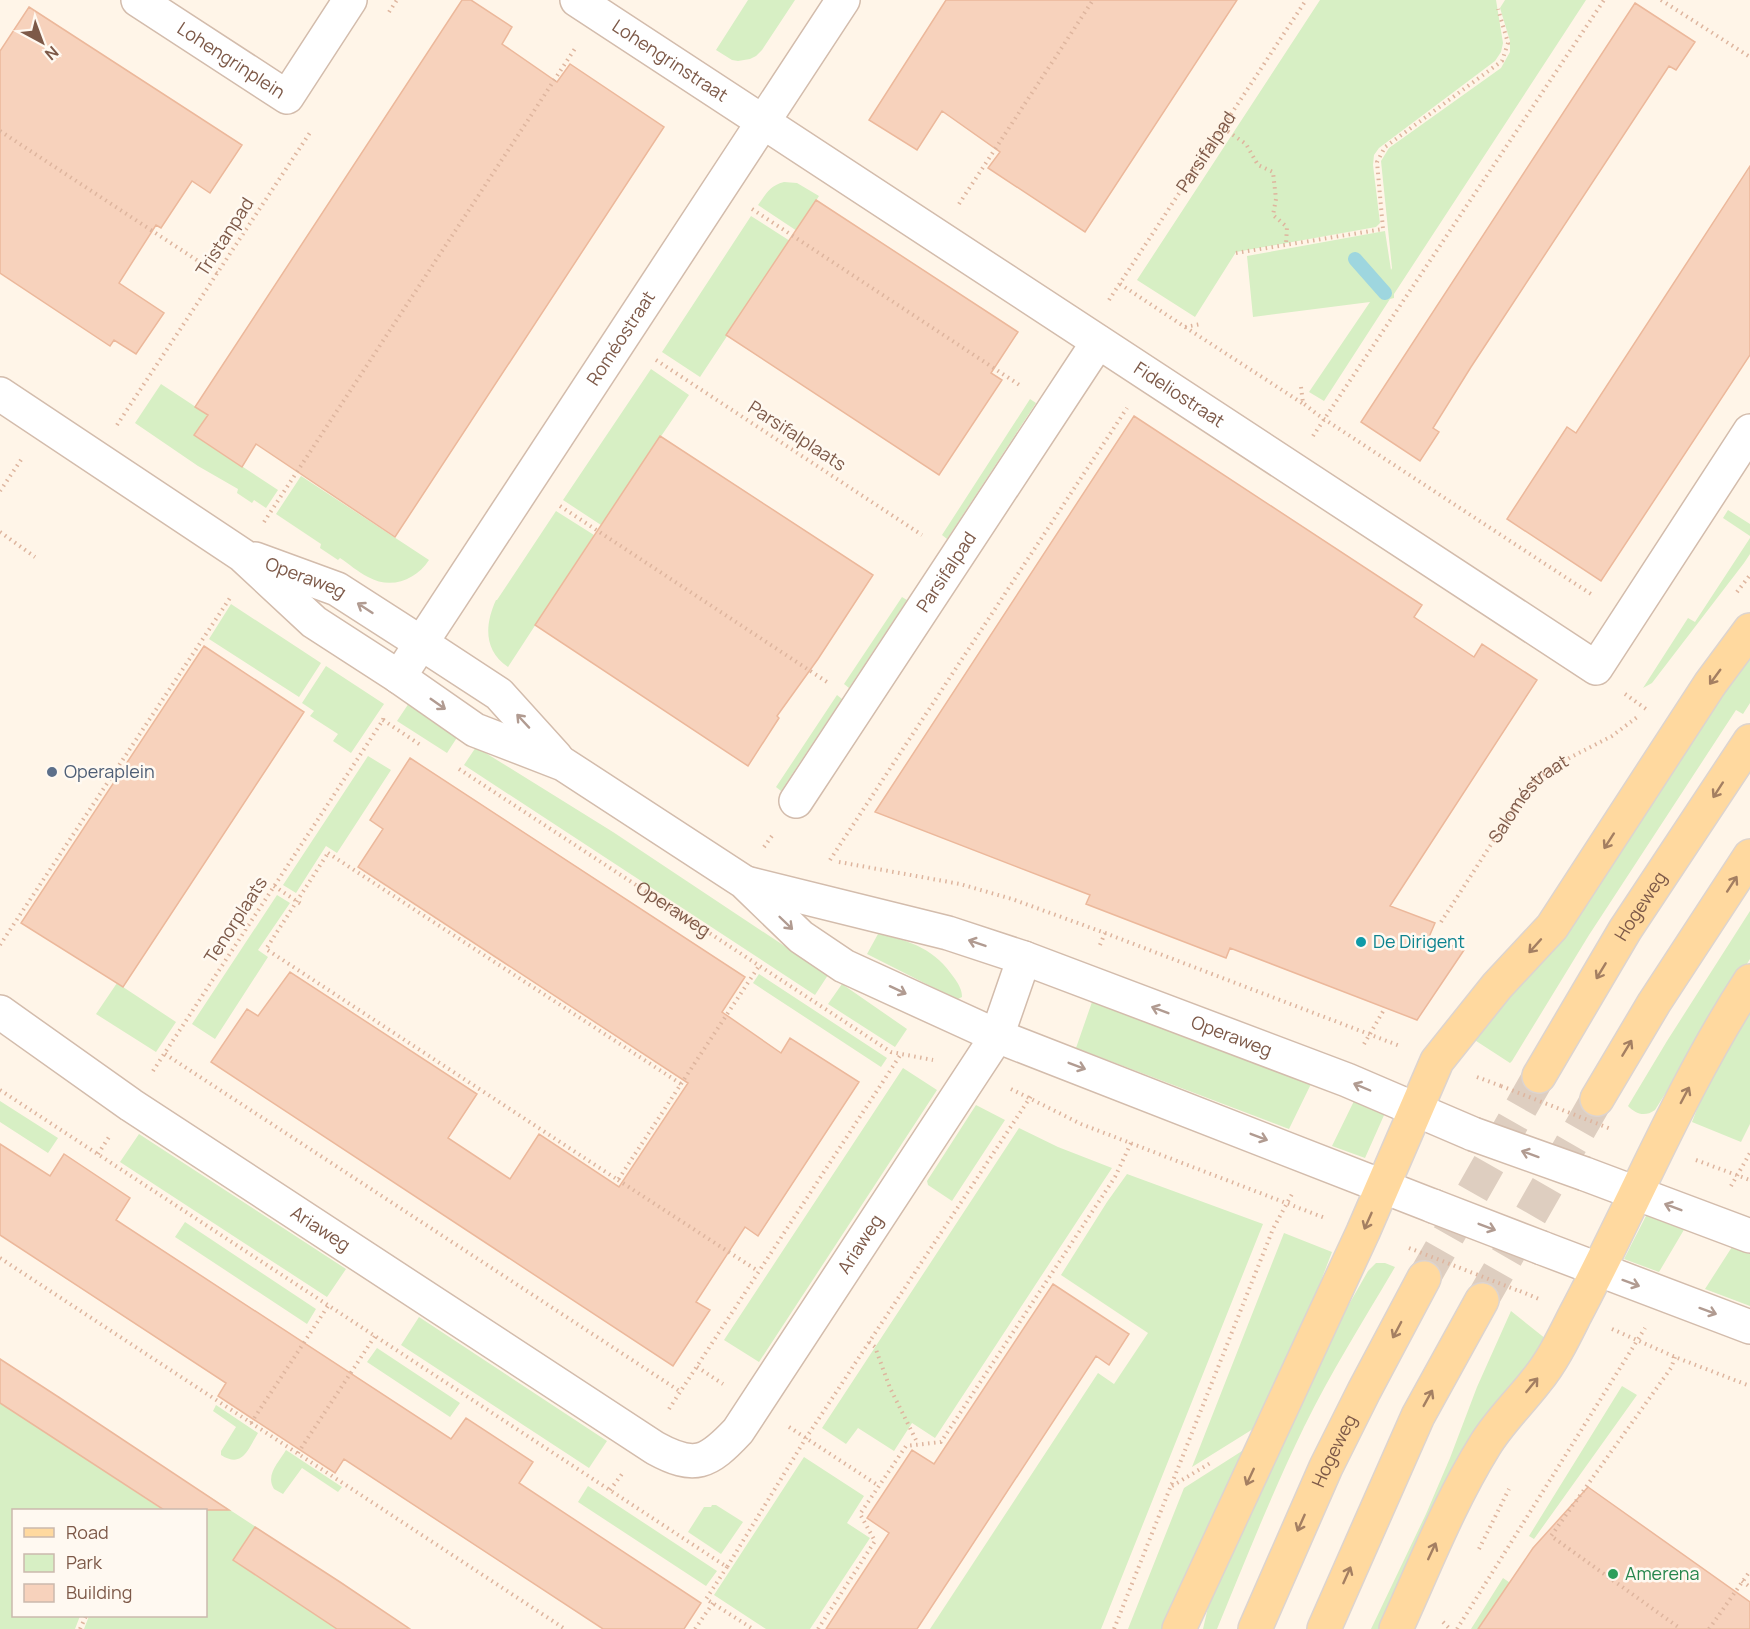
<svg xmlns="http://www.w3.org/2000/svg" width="1750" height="1629" viewBox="0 0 1750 1629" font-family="Manrope,sans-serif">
  <rect width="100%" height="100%" fill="#fff5e8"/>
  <path fill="#d7efc4" d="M748,0h47l-33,50 -6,6 -6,3 -12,2 -6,-1 -16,-10z
    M1320,0h176l7,43 -2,9 -6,9 -116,87 -5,7 -1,10 7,58 -4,4 -140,25 -41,65 -58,-37z
    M1505,0h81l-192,294v4l-4,1 -66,102 -15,-9 61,-90 -117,15 -6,-61 138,-25 6,39 1,-2 -11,-107 8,-13 112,-80 9,-16v-11l-10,-33z
    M784,182l13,1 22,13 -22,35 -39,-26c9,-12 11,-19 26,-23z
    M751,216l39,25 -90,136 -38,-25z
    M651,369l38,26 -88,130 -38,-25z
    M161,384l47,31 -12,21 82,54 -12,18 -12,-8 -2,3 -15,-10 1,-4 -40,-23 -63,-43z
    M1030,399l6,4 -89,136 -5,-4z
    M301,476l128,84c-13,20 -38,30 -61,17 -10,-5 -19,-13 -28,-19l-2,2 -18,-12 1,-4 -45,-30z
    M1728,510l22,14v12l-27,-18z
    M556,511l38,24 -86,132c-25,-17 -23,-43 -12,-67h1z
    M1750,538v16l-6,9 -92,120 -9,5 45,-70 7,4z
    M902,597l5,3 -58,88 -5,-4z
    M231,604l90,59 -22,34 -90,-58z
    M1750,650v53l-7,11 -7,-4 -147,225 -77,126 -2,2 -40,-26z
    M326,666l58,38 -33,49 -18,-12 5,-7 -28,-18 4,-5 -12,-8z
    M837,695l5,4 -61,92 -5,-4z
    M409,703l49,33 -11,17 -50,-32z
    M476,747l137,85 215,143 -13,20 -351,-230z
    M368,756l23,14 -54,83 -11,-7 -30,47 -13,-8z
    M277,895l13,8 -32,47 10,7 -53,82 -23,-15z
    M1750,911v48l-95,151c-11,8 -20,3 -27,-4l39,-65z
    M878,934c34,7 57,15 77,45 4,6 7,11 7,18l-4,2 -4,-1 -87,-44z
    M759,974l128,84 -6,9 -128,-84z
    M117,983l59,39 -20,30 -60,-38z
    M842,984l65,45 -12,18 -67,-43z
    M1092,1002l14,4 205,78 -22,45 -213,-81z
    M1750,1002v122l-9,18 -49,-20 7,-18z
    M903,1068l34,22 -178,272 -35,-22z
    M0,1101l58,37 -10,15 -48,-31z
    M1354,1101l31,12 -20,45 -33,-12z
    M976,1105l29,15 -53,81 -24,-16 -1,-4z
    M1019,1128l39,19 54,21 -177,270 -23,-15 -18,28 -36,-23 -12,16 -24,-16z
    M139,1134l207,135 -19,28 -207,-135z
    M1127,1174l136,50 -162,405h-171l168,-256 16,11 34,-51 -87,-58 46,-73z
    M1647,1214l38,14 -26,44 -35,-13z
    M185,1222l131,87 -9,15 -132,-87z
    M1284,1233l48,19 -49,128 -23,43 -7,6 -61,38z
    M1732,1247l18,7v52l-45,-17z
    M1376,1263h9l10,4c-31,53 -64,105 -91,160 -32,66 -59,134 -87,202h-14l6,-26 131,-283 28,-49z
    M1511,1311l35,28 -164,290h-11l55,-115 24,-56 27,-71z
    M419,1317l188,124 -18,27 -188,-123z
    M377,1348l83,55 -10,14 -83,-55z
    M1622,1386l15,9 -103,144 -5,-3z
    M0,1402l163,108h-149v106h66l-5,13h-75z
    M216,1405l42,28c-10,16 -15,36 -37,22v-4l15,-24 -23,-16z
    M286,1450l56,37 -4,5 -36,-24 -19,26 -9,-5c-9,-14 5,-27 12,-39z
    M1242,1451l2,1 -77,177h-39l56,-141z
    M804,1457l60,39 -17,27 23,15 -60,91h-44l-52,-34z
    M588,1486l129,85 -11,15 -128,-84z
    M201,1491l55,36 -22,34 104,68h-254l5,-13h117v-106h-18z
    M712,1505h4l27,17 -22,32 -33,-22 16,-25h7z
    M1503,1578l22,15 -26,36h-28z"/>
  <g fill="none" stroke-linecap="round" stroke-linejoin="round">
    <path stroke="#9ed6df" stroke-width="14" d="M1355,259l30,34"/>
  </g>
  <path fill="#f7d2bc" stroke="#ecb89b" stroke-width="1.5" d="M462,0h9l41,27 -10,17 55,38 13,-18 94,63 -269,410 -139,-93 -14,23 -48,-32 14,-20 -13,-8z
    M946,0h291l-152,232 -97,-64 12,-16 -58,-41 -25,39 -48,-30z
    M1635,3l60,39 -19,28 -7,-4 -198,301 -38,61 6,4 -19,29 -59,-39z
    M29,7l213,138 -32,48 -18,-12 -31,47 -5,-3 -37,58 45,30 -28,41 -22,-14 -4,6 -110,-73v-222z
    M1750,166v189l-149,226 -94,-62 60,-92 9,6z
    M816,200l202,132 -27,41 11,7 -63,95 -213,-140z
    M1134,416l288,189 -8,12 60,40 8,-13 55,36 -147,226 45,17 -6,14 35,13 -47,70 -187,-72 -4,10 -140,-54 4,-9 -215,-83z
    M660,436l213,139 -55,84 -41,57 2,2 -31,48 -213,-141z
    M204,646l100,66 -181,275 -102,-64z
    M410,758l335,219 -23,35 59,41 9,-15 69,44 -101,154 -13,-9 -49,75 14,8 -37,56 -462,-304 36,-53 11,7 32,-44 187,122 -29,44 62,41 29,-45 80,53 69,-104 -330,-216 25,-38 -13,-9z
    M0,1144l50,32 14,-22 66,44 -14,22 335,219 15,-21 67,44 -14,21 182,120 -17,26h-81l-259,-170 -9,14 -117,-77 8,-13 -226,-148z
    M1053,1284l76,50 -20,31 -13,-9 -179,273h-91l63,-96 -22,-15 45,-68 22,14z
    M0,1359l60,39 169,112h-65l-164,-107z
    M1588,1487l162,115v27h-272l55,-81z
    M255,1527l85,55 70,47h-73l-104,-69z"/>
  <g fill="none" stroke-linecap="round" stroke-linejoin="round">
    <path stroke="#decec0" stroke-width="33" stroke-dasharray="33 16" stroke-linecap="butt" d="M1424,1278l115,-202
      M1482,1300l115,-201"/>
    <defs>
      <g id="minor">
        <path id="s4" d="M138,0l149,97 63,-97"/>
        <path id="s5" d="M577,0l1019,668 154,-237"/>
        <path d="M0,394l242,161 72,67 85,55 76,53 88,34 181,118 57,55 43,29 153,70 436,170"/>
        <path id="s6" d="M255,559l82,30 84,54 78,51 57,63"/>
        <path id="s7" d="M399,677l444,-677"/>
        <path id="s8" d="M796,801l302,-459"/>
        <path id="s9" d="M746,883l202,50 76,25 323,122 126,54"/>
        <path id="s10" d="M0,1012l131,93 524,343c40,22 53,15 83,-17l238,-363 21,-32 27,-78"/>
        <path d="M1585,1174l165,62"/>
        <path d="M1542,1248l208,79"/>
      </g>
      <g id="major">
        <path id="s11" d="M1539,1076l86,-146 125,-189"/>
        <path d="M1597,1099l57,-96 96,-147"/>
        <path d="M1179,1629l184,-397 74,-171 60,-75 55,-59 158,-243 40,-54"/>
        <path id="s12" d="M1255,1629l71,-162 38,-76 60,-113"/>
        <path d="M1324,1629l94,-213 64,-116"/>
        <path d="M1396,1629c28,-61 53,-126 89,-184 14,-23 34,-42 51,-64 16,-19 28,-44 39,-66 59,-111 106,-228 175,-334"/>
      </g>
    </defs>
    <use href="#minor" stroke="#d3bcac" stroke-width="36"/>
    <use href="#major" stroke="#ddd4cf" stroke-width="36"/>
    <g stroke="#deb59e" stroke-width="4" stroke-dasharray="1.5 4.5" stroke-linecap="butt">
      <path d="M1661,0l89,57"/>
      <path d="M389,12l8,-12"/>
      <path d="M1223,128l23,16 12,21 15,7 3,27 -3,16 14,12 -1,17"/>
      <path d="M0,131l218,143"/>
      <path d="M959,204l134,-204"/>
      <path d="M752,209l269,177"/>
      <path d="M1236,253l147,-24 -6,-67 8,-15 117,-86 6,-18 -10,-34"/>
      <path d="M1120,284l65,43 16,-3"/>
      <path id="s1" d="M1109,300l197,-300"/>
      <path d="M1185,327l117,76"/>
      <path d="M656,360l266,175"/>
      <path d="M1301,387l2,16 15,12 276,181"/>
      <path d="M117,425l194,-294"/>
      <path d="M1313,436l291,-436"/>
      <path d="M0,491l23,-34"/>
      <path d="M560,506l267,176"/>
      <path d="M264,522l312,-475"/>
      <path d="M0,532l35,25"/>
      <path d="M1737,592l13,-17"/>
      <path d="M1625,694l21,15"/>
      <path d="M383,720l39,26"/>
      <path id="s2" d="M459,769l432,283 42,8"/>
      <path d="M764,847l10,-14"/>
      <path d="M328,853l353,231 -63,96 -352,-231z"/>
      <path d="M830,860l297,-452"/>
      <path d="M839,862l121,22 52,15 93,34 295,113"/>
      <path d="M274,886l27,18"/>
      <path id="s3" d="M1441,922l80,-124 18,-21 32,-20 41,-21 28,-21"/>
      <path d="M0,945l230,-347"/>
      <path d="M1100,945l5,-12"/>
      <path d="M1364,1044l21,-36"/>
      <path d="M165,1054l516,338"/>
      <path d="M153,1071l230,-351 1,-5"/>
      <path d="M1477,1077l24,9"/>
      <path d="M681,1084l78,-118"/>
      <path d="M1011,1089l70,35 244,94"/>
      <path d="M0,1090l727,477 79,-129 227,-345"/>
      <path d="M98,1154l11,-17"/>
      <path d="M1696,1160l54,20"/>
      <path d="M618,1180l140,91"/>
      <path d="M1731,1186l19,-33"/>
      <path d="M0,1258l565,371"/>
      <path d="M1520,1291l19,8"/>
      <path d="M1612,1329l63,28 75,29"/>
      <path d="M869,1342l6,5 15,41 28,56"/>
      <path d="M1675,1357l-4,11 -120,168 130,93"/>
      <path d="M697,1367l26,17"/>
      <path d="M669,1409l232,-355"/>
      <path d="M251,1423l77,-117"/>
      <path d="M789,1427l90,59"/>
      <path d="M298,1453l77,-117"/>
      <path d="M1172,1486l40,-24"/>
      <path d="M610,1490l12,-16"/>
      <path d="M1479,1549l30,-60"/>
      <path d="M727,1567l-21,32 47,30"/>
      <path d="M1742,1581l8,6"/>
      <path d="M1443,1622l7,7"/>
      <path d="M80,1629l6,-13"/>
      <path d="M695,1629l18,-26"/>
      <path d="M818,1629l57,-88 -15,-27 46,-68 35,-4 174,-265 16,-34"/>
      <path d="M1114,1629l159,-400 19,-35"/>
      <path d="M1457,1629l188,-301"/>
      <path d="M1709,1629l41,-58"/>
    </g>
    <use href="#minor" stroke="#fff" stroke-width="33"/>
    <use href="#major" stroke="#ffd99f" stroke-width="33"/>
    <defs>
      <path id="minor-bridge" d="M1473,1134l112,40
        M1433,1206l109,42"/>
    </defs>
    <use href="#minor-bridge" stroke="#d3bcac" stroke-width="36" stroke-linecap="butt"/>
    <path stroke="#deb59e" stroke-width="4" stroke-dasharray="1.5 4.5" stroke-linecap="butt" d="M1501,1086l110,43
      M1409,1248l110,43"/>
    <use href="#minor-bridge" stroke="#fff" stroke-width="33"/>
  </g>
  <defs><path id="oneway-shaft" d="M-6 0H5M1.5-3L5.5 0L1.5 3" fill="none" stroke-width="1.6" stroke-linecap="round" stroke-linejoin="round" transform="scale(1.5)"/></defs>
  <g stroke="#b19b91">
    <use href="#oneway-shaft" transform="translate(365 608) rotate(-147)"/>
    <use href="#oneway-shaft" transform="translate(438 704) rotate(35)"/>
    <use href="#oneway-shaft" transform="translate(523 721) rotate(-133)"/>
    <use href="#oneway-shaft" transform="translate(786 923) rotate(44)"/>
    <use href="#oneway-shaft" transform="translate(977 943) rotate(-161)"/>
    <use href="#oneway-shaft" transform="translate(898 990) rotate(25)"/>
    <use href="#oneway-shaft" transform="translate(1160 1010) rotate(-159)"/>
    <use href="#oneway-shaft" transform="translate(1077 1066) rotate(21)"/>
    <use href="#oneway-shaft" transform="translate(1362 1087) rotate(-157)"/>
    <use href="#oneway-shaft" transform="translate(1259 1137) rotate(21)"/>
    <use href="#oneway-shaft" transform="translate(1530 1154) rotate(-160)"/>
    <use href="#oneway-shaft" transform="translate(1673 1207) rotate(-159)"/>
    <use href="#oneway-shaft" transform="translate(1487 1227) rotate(21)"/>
    <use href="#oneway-shaft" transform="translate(1631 1283) rotate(20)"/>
    <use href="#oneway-shaft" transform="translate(1708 1311) rotate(20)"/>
  </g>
  <g stroke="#a47f62">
    <use href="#oneway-shaft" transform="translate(1715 677) rotate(126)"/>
    <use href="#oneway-shaft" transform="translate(1718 790) rotate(123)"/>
    <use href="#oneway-shaft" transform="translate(1609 841) rotate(123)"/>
    <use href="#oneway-shaft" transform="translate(1732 884) rotate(-57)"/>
    <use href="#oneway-shaft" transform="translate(1535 946) rotate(132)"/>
    <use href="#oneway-shaft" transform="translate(1601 971) rotate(121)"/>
    <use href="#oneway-shaft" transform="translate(1627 1048) rotate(-59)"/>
    <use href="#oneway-shaft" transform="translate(1685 1095) rotate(-62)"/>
    <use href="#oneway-shaft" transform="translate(1368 1221) rotate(114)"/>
    <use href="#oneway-shaft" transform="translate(1397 1330) rotate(118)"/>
    <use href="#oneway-shaft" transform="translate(1532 1385) rotate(-51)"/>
    <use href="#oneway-shaft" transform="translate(1428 1398) rotate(-61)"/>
    <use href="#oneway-shaft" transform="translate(1250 1477) rotate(115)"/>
    <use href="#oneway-shaft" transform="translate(1301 1523) rotate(114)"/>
    <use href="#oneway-shaft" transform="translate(1432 1551) rotate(-65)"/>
    <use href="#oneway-shaft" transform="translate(1347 1575) rotate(-66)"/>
  </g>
  <circle fill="#5c6f8a" stroke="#fff9f1" stroke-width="2" cx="52" cy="772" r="6"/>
  <circle fill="#0f9aa8" stroke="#fff9f1" stroke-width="2" cx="1361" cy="942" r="6"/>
  <circle fill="#2e9e5b" stroke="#fff9f1" stroke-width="2" cx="1613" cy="1574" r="6"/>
  <g text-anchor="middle" stroke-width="5" stroke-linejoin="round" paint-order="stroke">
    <g font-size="18" fill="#7d5948" stroke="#fff9f1">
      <text dy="6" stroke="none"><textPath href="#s4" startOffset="111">Lohengrinplein</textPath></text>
      <text dy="6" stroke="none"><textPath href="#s5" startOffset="111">Lohengrinstraat</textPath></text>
      <text dy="6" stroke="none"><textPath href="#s1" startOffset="177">Parsifalpad</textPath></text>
      <text transform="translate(225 237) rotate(-57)" y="6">Tristanpad</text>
      <text dy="6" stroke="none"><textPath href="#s7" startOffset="405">Roméostraat</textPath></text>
      <text dy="6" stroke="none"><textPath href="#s5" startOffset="720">Fideliostraat</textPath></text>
      <text transform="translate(797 436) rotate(33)" y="6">Parsifalplaats</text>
      <text dy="6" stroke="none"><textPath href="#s8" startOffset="274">Parsifalpad</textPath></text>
      <text dy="6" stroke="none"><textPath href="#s6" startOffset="54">Operaweg</textPath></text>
      <text dy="6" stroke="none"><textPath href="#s3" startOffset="152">Saloméstraat</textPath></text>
      <text dy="6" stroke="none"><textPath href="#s11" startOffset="198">Hogeweg</textPath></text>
      <text dy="6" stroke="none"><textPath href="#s2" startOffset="256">Operaweg</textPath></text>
      <text transform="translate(236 920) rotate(-57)" y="6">Tenorplaats</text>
      <text dy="6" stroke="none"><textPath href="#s9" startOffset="510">Operaweg</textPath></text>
      <text dy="6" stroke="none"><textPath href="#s10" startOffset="387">Ariaweg</textPath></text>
      <text dy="6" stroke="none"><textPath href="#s10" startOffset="1106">Ariaweg</textPath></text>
      <text dy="6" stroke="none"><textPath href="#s12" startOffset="195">Hogeweg</textPath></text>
    </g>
    <g font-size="18" fill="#4e5e75" stroke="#fff9f1" text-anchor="start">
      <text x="64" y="778">Operaplein</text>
    </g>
    <g font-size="18" fill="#0d838f" stroke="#fff9f1" text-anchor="start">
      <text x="1373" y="948">De Dirigent</text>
    </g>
    <g font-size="18" fill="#27864d" stroke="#fff9f1" text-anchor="start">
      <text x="1625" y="1580">Amerena</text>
    </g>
  </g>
  <rect x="12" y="1509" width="195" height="108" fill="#fff9f1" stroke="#cbb9ad" stroke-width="1.5"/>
  <rect x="24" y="1528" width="30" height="9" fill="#ffd99f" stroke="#cbb9ad" stroke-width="1.5"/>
  <text x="66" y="1539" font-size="18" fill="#7d5948">Road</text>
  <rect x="24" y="1554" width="30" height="18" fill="#d7efc4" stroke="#cbb9ad" stroke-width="1.5"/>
  <text x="66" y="1569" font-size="18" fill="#7d5948">Park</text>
  <rect x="24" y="1584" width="30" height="18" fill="#f7d2bc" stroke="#cbb9ad" stroke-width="1.5"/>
  <text x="66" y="1599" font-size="18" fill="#7d5948">Building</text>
  <g transform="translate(42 42) rotate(139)" stroke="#fff9f1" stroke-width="4.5" paint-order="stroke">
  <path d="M0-4.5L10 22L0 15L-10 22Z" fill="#7d5948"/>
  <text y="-9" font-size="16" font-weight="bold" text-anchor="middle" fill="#7d5948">N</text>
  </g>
</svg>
